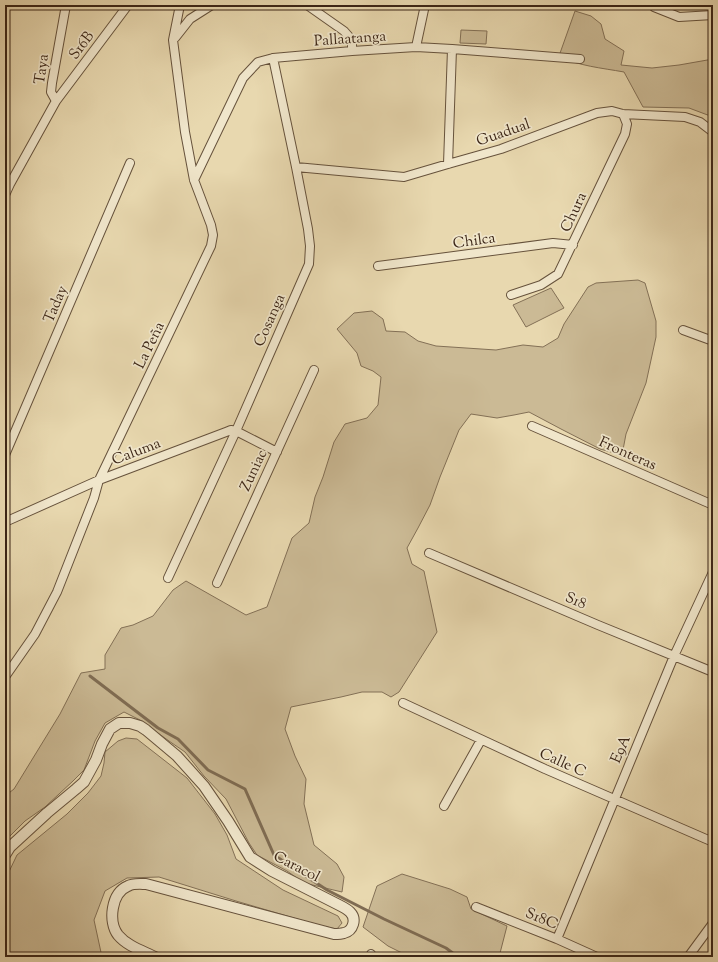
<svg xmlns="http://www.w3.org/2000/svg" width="718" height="962" viewBox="0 0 718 962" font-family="'Sorts Mill Goudy',serif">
  <rect width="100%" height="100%" fill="#e8d8af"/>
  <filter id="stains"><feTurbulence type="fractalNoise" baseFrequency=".005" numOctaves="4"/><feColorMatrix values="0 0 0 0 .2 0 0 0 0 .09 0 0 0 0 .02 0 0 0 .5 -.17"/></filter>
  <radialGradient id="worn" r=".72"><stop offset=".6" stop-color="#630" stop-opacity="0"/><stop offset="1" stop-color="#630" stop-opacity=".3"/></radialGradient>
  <path fill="#cbba95" stroke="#837056" d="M575,11l16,5 10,8 4,15 19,12 -3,14 31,3 27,-3 34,-6v58l-24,-9 -46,-1 -19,-35c-22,-4 -46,-6 -65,-16z
    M461,30l26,1 -1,13 -26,-1z
    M638,280l7,3 11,38v16l-10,46 -20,51 -4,21 -22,-6 -39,-20 -32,-17 -15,3 -17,3 -26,-4 -12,16 -19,47 -10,28 -12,23 -11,20 5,16 12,7 13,61 -38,60 -8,5 -9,-5h-20l-21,5 -50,10 -6,22 10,27 11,23 -2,25 10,41 23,19 7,13 -2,15 -38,-9 -17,-12 -30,-16 -8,-12 -23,-44 -22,-23 -19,-24 -16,-11 -29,-21 -16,-8 -19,11 -10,18 -11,29 -11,11 -28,26 -20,14 -20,20v-45l9,-7 46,-75 21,-41 24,-4v-14l16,-27 12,-3 20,-9 20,-26 13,-9 60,34 21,-8 25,-69 17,-15 6,-26 8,-20 11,-35 11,-18 22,-6 11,-13 3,-28 -8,-6 -12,-5 -4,-13 -20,-24 17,-16 18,-2 11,8 3,12 19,1 13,9 18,5 60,4 27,-5 20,2 15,-9 6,-14 24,-37 8,-4z
    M551,288l13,20 -38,19 -13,-22z
    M126,738l11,1 50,39 28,36 12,21 9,24 47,31 55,26 4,7 -5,6 -16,-3 -85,-25 -77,-24 -32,1 -22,13 -11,29 8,37h-97v-77l12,-25 50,-41 21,-21 13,-17 3,-13 1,-11 13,-11z
    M402,874l48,15 17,8 4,12 36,17 -8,31h-89l-22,-11 -25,-19 14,-41z"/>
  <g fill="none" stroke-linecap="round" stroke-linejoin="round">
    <path stroke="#7f6c53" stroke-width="3" d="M90,676l68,52 20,11 30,31 37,19 29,66 53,35 57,29 62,29 12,9"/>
    <defs>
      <path id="minor" d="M307,5l37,26 8,9v11
        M652,5l2,2 25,10 34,-2
        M175,38l15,-19 22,-14
        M416,47l9,-42
        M56,101l-5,-9 1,-9 14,-78
        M448,164l4,-115
        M296,167l108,10 44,-13 53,-15 96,-36 15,-2 11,3 62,3 15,5 13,10
        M194,180l49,-102 15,-16 15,-4 79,-7 64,-4 36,2 128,10
        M5,195l5,-11 46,-83 72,-96
        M378,266l175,-23 20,2
        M511,295l30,-10 17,-11 67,-140 2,-10 -4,-10
        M683,330l30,11
        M532,426l181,79
        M5,455l125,-292
        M5,522l94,-42 127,-48 5,-2 5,1 41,21
        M429,553l169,72 115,47
        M168,578l68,-147 73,-167 1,-18 -2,-17 -12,-62 -23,-109
        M217,583l97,-213
        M5,677l30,-43 22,-42 37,-94 5,-18 112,-234 2,-11 -2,-10 -17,-45 -9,-48 -12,-92 7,-35
        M403,703l142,66 168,73
        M444,806l37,-66
        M476,907l81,32 40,18
        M557,939l117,-283 39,-84
        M370,957l1,-3
        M688,957l25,-34"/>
      <path id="tertiary" d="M5,855l5,-8 37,-34 29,-24 8,-7 12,-22 6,-16 8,-15 9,-6h11l10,3 6,4 31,26 27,30 24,35 22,36 22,14 67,34c4,2 8,4 11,7 7,7 3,19 -6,21 -3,1 -7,1 -10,1l-188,-50c-5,0 -13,-1 -18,2 -17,7 -20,36 -10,49 9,11 25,16 37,22"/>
    </defs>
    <use href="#minor" stroke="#66523c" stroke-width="10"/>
    <use href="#tertiary" stroke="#66523c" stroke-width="12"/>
    <use href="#minor" stroke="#f0e6cb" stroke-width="8"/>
    <use href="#tertiary" stroke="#f0e6cb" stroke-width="10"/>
  </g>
  <g text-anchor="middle" stroke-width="3.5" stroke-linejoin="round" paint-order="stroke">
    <g font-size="15" fill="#3b2516" stroke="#f0e6cb">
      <text transform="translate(350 38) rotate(-4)" y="5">Pallaatanga</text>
      <text transform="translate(81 45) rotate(-53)" y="5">S16B</text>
      <text transform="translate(41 69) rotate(-82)" y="5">Taya</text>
      <text transform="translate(503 132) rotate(-19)" y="5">Guadual</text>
      <text transform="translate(573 212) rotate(-65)" y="5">Chura</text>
      <text transform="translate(474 240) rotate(-8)" y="5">Chilca</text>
      <text transform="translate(55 304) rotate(-67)" y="5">Taday</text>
      <text transform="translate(269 320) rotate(-66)" y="5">Cosanga</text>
      <text transform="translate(149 345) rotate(-64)" y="5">La Peña</text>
      <text transform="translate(136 451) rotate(-21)" y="5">Caluma</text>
      <text transform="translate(628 453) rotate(24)" y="5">Fronteras</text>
      <text transform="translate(253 470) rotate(-65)" y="5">Zuniac</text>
      <text transform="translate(576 600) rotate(23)" y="5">S18</text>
      <text transform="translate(620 749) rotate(-67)" y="5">E9A</text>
      <text transform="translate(563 762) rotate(24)" y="5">Calle C</text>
      <text transform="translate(297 866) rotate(27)" y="5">Caracol</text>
      <text transform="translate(542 918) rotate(22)" y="5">S18C</text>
    </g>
  </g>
  <rect width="718" height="962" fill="none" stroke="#e8d8af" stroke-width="20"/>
  <rect x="6" y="6" width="706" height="950" fill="none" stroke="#3b2516" stroke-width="2"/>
  <rect x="10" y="10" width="698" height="942" fill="none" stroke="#3b2516"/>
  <rect width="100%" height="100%" filter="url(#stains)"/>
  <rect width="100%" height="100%" fill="url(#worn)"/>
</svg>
